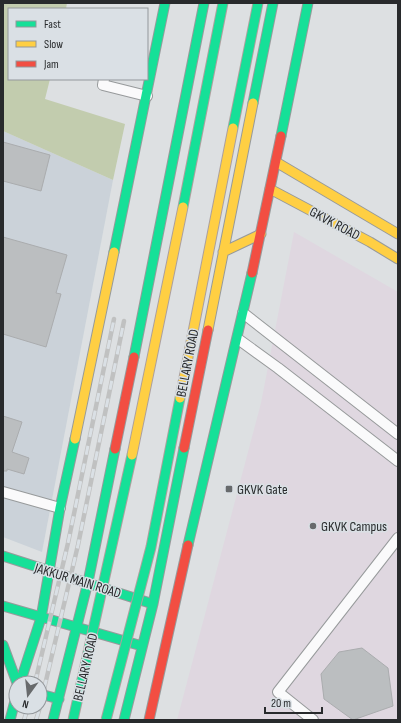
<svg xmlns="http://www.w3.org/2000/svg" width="401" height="723" viewBox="0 0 401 723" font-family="'Sofia Sans Condensed',sans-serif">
  <rect width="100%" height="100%" fill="#dde0e2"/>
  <path fill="#cbd2d9" d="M3,131l110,49 -71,372 -39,-15z"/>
  <path fill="#dfd7e0" d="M294,232l104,60v428h-221l84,-317z"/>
  <path fill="#c2ccae" d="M3,3h64l-1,6h-57v70h41l-5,20 80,25 -12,56 -110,-49z"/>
  <path fill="#bbbec0" stroke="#aaacae" d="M3,142l47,13 -9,36 -38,-10z
    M3,237l64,18 -11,38 5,1 -15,53 -43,-13z
    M3,416l19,6 -10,30 17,6 -5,16 -17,-5v2h-4z
    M362,648l26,20 5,38 -40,14 -29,-21 -3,-25 18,-22z"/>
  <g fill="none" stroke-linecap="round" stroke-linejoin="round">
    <defs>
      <path id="lane" d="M104,79l-1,6 44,11
        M243,313l155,121
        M238,339l40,29 120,93
        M3,492l57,16
        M313,720l-35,-28 120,-154"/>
      <path id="fast" d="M253,103l20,-100
        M281,136l27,-133
        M114,252l51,-249
        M134,357l70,-354
        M188,545l64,-272
        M3,556l150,48
        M3,606l139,40
        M3,645l14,38
        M20,683l21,-65 19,-110 15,-69
        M40,694l19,5
        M10,720l6,-23
        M53,720l35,-138 27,-133
        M124,720l29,-116 31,-156"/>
      <path id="slow" d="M276,162l122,72
        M270,189l100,53 28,17
        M223,252l38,-18
        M208,330l45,-227
        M75,439l39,-187"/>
      <path id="jam" d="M252,273l29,-137
        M184,448l24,-118
        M115,449l19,-92
        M149,720l39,-175"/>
    </defs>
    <use href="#lane" stroke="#979a9b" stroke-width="12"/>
    <use href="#fast" stroke="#979a9b" stroke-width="11"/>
    <use href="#slow" stroke="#979a9b" stroke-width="11"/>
    <use href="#jam" stroke="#979a9b" stroke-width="11"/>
    <use href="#lane" stroke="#fafafb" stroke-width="10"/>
    <use href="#fast" stroke="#16e098" stroke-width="9"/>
    <use href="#slow" stroke="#ffcf43" stroke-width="9"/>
    <use href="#jam" stroke="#f24e42" stroke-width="9"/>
    <defs>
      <path id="rail" d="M35,683l33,-140 46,-224
        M40,706l38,-161 46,-224
        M24,720l4,-13
        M36,720l4,-13"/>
    </defs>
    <use href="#rail" stroke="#c0c1c1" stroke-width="4.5"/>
    <use href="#rail" stroke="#dae0e5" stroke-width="3" stroke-dasharray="9" stroke-linecap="butt"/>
    <defs>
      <path id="fast-bridge" d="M233,128l25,-125
        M183,207l40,-204
        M73,720l59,-265
        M106,720l45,-173 29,-149"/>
      <path id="slow-bridge" d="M180,398l53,-270
        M132,455l51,-248"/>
    </defs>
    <use href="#fast-bridge" stroke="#aca09e" stroke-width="11" stroke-linecap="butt"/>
    <use href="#slow-bridge" stroke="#aca09e" stroke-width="11" stroke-linecap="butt"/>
    <use href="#fast-bridge" stroke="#16e098" stroke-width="9"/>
    <use href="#slow-bridge" stroke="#ffcf43" stroke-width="9"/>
  </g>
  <g fill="#676a6c" stroke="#dae0e5" stroke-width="1.5">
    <rect x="225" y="485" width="8" height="8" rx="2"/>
    <circle cx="313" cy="526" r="4"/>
  </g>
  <g text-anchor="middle" stroke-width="3" stroke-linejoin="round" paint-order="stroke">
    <g font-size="14" fill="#282a2c" stroke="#dae0e5">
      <text transform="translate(335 223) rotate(28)" y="5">GKVK ROAD</text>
      <text transform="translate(187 363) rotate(-79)" y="5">BELLARY ROAD</text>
      <text transform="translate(78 580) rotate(17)" y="5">JAKKUR MAIN ROAD</text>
      <text transform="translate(85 667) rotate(-77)" y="5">BELLARY ROAD</text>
    </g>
    <g font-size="14" fill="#282a2c" stroke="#dae0e5" text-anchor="start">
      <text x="237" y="494">GKVK Gate</text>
      <text x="321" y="531">GKVK Campus</text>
    </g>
  </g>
  <rect width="401" height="723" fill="none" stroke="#282a2c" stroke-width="8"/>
  <rect x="8" y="8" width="140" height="72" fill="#dae0e5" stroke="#93979b"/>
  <rect x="16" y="21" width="20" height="6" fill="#16e098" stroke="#93979b"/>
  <text x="44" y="28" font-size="12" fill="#282a2c">Fast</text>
  <rect x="16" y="41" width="20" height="6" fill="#ffcf43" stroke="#93979b"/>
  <text x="44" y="48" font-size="12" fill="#282a2c">Slow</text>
  <rect x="16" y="61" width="20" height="6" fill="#f24e42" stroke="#93979b"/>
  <text x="44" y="68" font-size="12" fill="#282a2c">Jam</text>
  <g transform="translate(28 695) rotate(195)"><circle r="19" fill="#dae0e5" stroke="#93979b"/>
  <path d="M0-3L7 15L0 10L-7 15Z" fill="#676a6c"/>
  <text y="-6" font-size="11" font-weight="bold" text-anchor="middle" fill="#282a2c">N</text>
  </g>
  <path d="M265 707v6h57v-6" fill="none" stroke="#282a2c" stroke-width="2"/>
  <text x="271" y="707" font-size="12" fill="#282a2c" stroke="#dae0e5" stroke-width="3" paint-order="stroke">20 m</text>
</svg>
